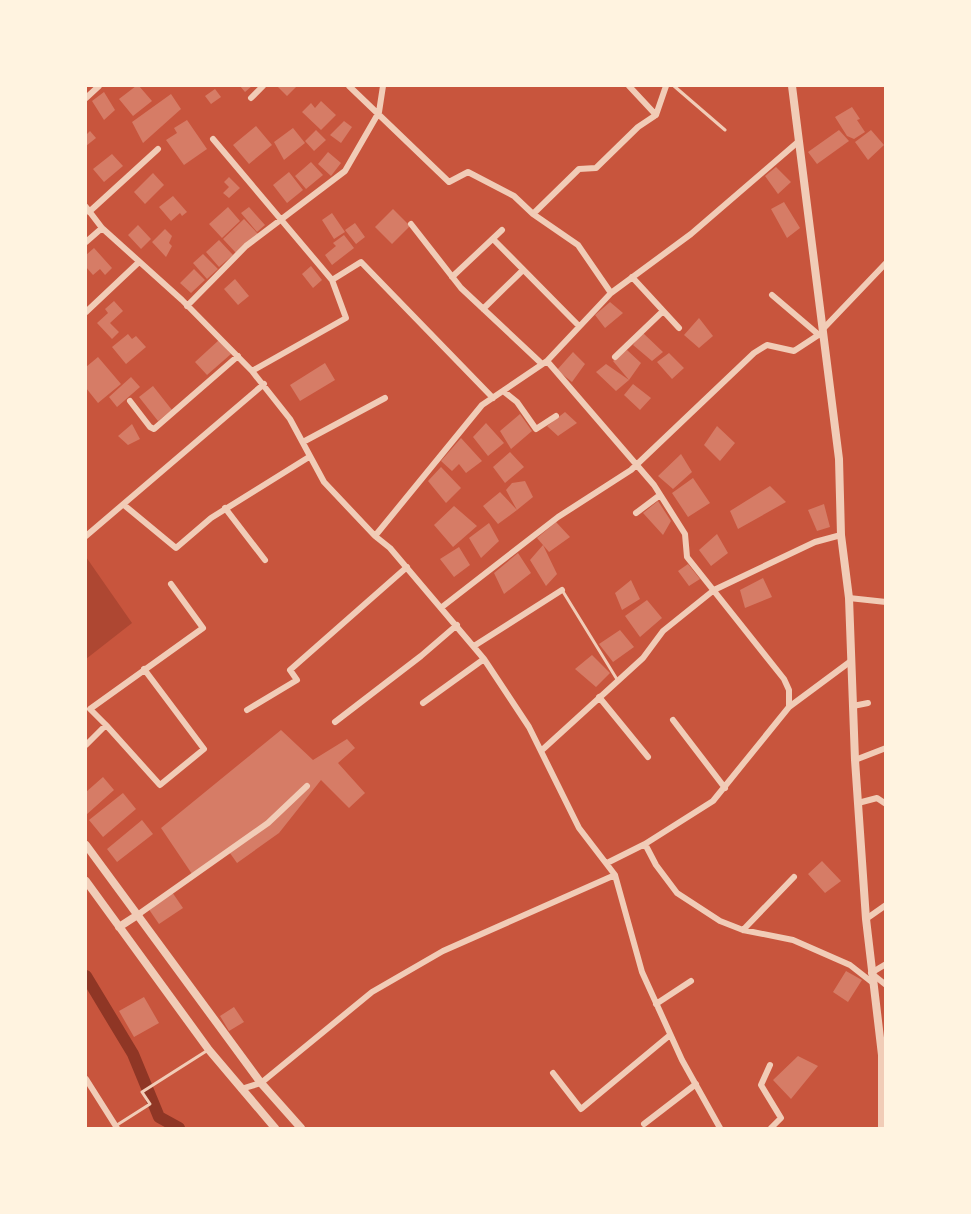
<svg xmlns="http://www.w3.org/2000/svg" width="971" height="1214" viewBox="0 0 971 1214" font-family="'Roboto Condensed',sans-serif">
  <rect width="100%" height="100%" fill="#c8553d"/>
  <path fill="#ae4732" d="M86,557l46,66 -46,36z"/>
  <g fill="none" stroke-linecap="round" stroke-linejoin="round">
    <path stroke="#8f3625" stroke-width="12" d="M86,976l47,78 26,63 20,11"/>
  </g>
  <path fill="#d67c66" d="M136,86h3l13,15 -19,15 -14,-17z
    M240,86h12l-7,6z
    M277,86h20l-10,10z
    M215,89l6,8 -10,7 -6,-8z
    M104,92l11,18 -11,10 -12,-19z
    M171,94l10,15 -38,34 -11,-21z
    M321,101l15,14 -15,15 -19,-18 9,-9 4,5z
    M852,107l8,12 -3,1 8,12 -11,7 -7,-3 -12,-19z
    M187,120l20,29 -23,16 -18,-25 11,-7 -3,-5z
    M344,121l8,6 -11,16 -11,-8z
    M256,126l16,19 -23,19 -16,-19z
    M293,128l12,15 -21,17 -10,-18z
    M316,130l10,10 -12,11 -9,-10z
    M839,130l10,11 -32,23 -9,-12z
    M871,130l13,15 -16,15 -13,-18z
    M90,131l6,7 -10,8v-11z
    M328,152l13,11 -10,13 -13,-12z
    M112,154l11,12 -19,16 -11,-13z
    M311,162l12,13 -17,14 -11,-13z
    M776,167l15,15 -13,12 -13,-18z
    M289,172l14,18 -16,13 -14,-18z
    M153,173l11,12 -19,19 -11,-12z
    M229,177l11,11 -11,10 -6,-5 6,-6 -5,-5z
    M173,196l14,16 -5,4 -2,-3 -9,8 -12,-14z
    M784,202l16,26 -13,10 -16,-29z
    M228,207l12,14 -18,17 -13,-14z
    M249,207l16,18 -8,7 -16,-19z
    M393,209l17,17 -18,18 -17,-17z
    M332,213l13,19 -11,7 -12,-19z
    M244,219l14,15 -22,19 -13,-14z
    M355,223l10,14 -9,7 -11,-14z
    M138,225l13,14 -10,10 -13,-14z
    M165,229l7,7 -3,7 3,3 -6,11 -14,-15z
    M344,235l10,13 -22,17 -7,-10 11,-9 -3,-3z
    M219,240l14,15 -14,12 -13,-15z
    M94,248l18,20 -7,7 -5,-6 -7,6 -7,-8v-12z
    M203,254l15,15 -11,10 -14,-16z
    M311,266l11,14 -9,8 -11,-14z
    M194,269l11,11 -14,13 -11,-10z
    M235,279l14,17 -11,9 -14,-16z
    M114,301l9,10 -13,12 9,9 -7,7 -15,-16 11,-10 -3,-4z
    M610,302l13,11 -18,15 -10,-13z
    M699,318l14,18 -14,12 -15,-13z
    M642,332l21,20 -11,9 -19,-16z
    M128,334l4,5 4,-3 10,11 -20,17 -14,-17z
    M219,340l12,14 -24,21 -12,-13z
    M627,350l14,13 -12,17 -16,-19z
    M573,352l12,12 -13,18 -15,-12z
    M669,353l15,15 -12,11 -15,-17z
    M98,357l23,27 -23,19 -12,-15v-21z
    M325,363l10,17 -35,21 -10,-16z
    M606,364l23,16 -13,11 -20,-19z
    M131,377l9,10 -23,20 -8,-10z
    M633,384l18,14 -11,12 -16,-15z
    M153,386l19,24 -14,11 -19,-24z
    M565,412l12,11 -19,13 -11,-10z
    M520,414l12,17 -21,18 -11,-18z
    M486,423l18,20 -16,13 -15,-19z
    M132,424l8,15 -12,6 -10,-9z
    M717,426l18,17 -15,18 -16,-16z
    M461,438l21,23 -16,12 -7,-9 -7,7 -11,-10z
    M510,452l14,15 -19,16 -12,-16z
    M681,454l11,18 -19,17 -15,-13z
    M441,467l20,21 -15,15 -18,-22z
    M693,478l17,25 -22,14 -16,-24z
    M525,481l8,16 -16,13 -11,-20 6,-7z
    M770,486l16,16 -48,27 -8,-18z
    M500,492l17,18 -19,14 -15,-18z
    M658,501l13,20 -8,14 -20,-22z
    M824,504l6,23 -13,4 -9,-21z
    M454,506l23,20 -24,21 -19,-22z
    M556,522l14,15 -21,15 -6,-7 14,29 -11,12 -16,-26 13,-15 -6,-7z
    M489,523l10,18 -18,17 -12,-20z
    M717,534l11,19 -17,13 -12,-16z
    M459,547l11,18 -16,12 -14,-18z
    M518,553l13,20 -27,21 -10,-21z
    M688,564l12,15 -11,7 -11,-15z
    M763,578l9,19 -27,11 -5,-18z
    M631,580l9,19 -18,11 -7,-17z
    M647,600l15,18 -22,19 -15,-21z
    M620,630l14,17 -21,15 -14,-18z
    M592,655l18,18 -14,14 -21,-18z
    M281,730l32,30 34,-21 8,9 -17,15 27,30 -16,15 -28,-28 -42,53 -42,30 -10,-14 -35,25 -31,-46z
    M103,777l11,13 -28,25v-23z
    M123,793l13,16 -33,28 -14,-17z
    M142,820l11,14 -36,28 -10,-13z
    M822,861l19,20 -16,12 -17,-19z
    M172,892l11,16 -24,16 -11,-16z
    M846,971l16,9 -14,22 -15,-10z
    M144,997l15,26 -25,14 -15,-26z
    M234,1007l10,15 -15,9 -9,-15z
    M798,1056l20,10 -27,33 -18,-19z"/>
  <g fill="none" stroke-linecap="round" stroke-linejoin="round">
    <path stroke="#f1ccb7" stroke-width="3" d="M674,86l51,44
      M562,590l56,91
      M117,1125l33,-21 -8,-12 66,-42"/>
    <path stroke="#f1ccb7" stroke-width="6" d="M349,86l100,96 19,-10 46,24 19,18 45,31 33,48
      M629,86l27,29
      M86,98l13,-12
      M251,98l12,-12
      M213,139l119,141
      M86,207l16,21 80,72 70,71 38,48 34,63 51,54 15,12 94,111 45,68 50,101 36,47 27,97 40,88 38,68
      M89,212l69,-63
      M533,214l46,-45 17,-1 42,-41 18,-12 10,-29
      M411,224l50,64 81,76
      M493,239l85,86
      M86,242l16,-14
      M452,277l50,-47
      M632,277l47,51
      M772,295l47,40
      M187,306l59,-60 99,-75 34,-59 4,-26
      M483,309l40,-39
      M86,312l53,-50
      M823,329l63,-66
      M615,357l47,-45
      M547,361l107,124 31,49 2,23 97,122 5,11v17
      M252,371l94,-53 -14,-38 29,-18 132,136
      M503,391l14,11 19,27 20,-13
      M130,401l20,26 4,2 84,-73
      M303,442l82,-44
      M124,505l52,43 35,-30 98,-61
      M225,508l40,52
      M636,513l24,-18
      M86,536l178,-152
      M375,536l107,-131 65,-44 64,-68 80,-59 108,-93
      M849,598l37,4
      M442,607l116,-90 73,-47 123,-117 13,-8 27,6 29,-19
      M474,646l88,-56
      M599,697l49,60
      M423,703l61,-44
      M853,706l15,-3
      M247,710l50,-30 -7,-10 117,-103
      M673,720l52,68
      M335,722l86,-66 36,-31
      M106,725l54,60 44,-36 -60,-80
      M86,745l20,-20 -16,-16 113,-81 -32,-44
      M541,751l102,-93 20,-27 51,-41 101,-48 26,-7
      M855,760l31,-12
      M858,803l19,-5 9,6
      M645,844l11,21 21,28 43,28 23,9 50,10 57,25 23,18
      M607,863l38,-19 68,-43 76,-94 62,-46
      M136,916l132,-93 39,-37
      M866,919l20,-14
      M743,930l51,-53
      M886,964l-15,9 15,12
      M656,1004l35,-23
      M770,1065l-9,20 20,33 -10,10
      M553,1073l28,36 89,-74
      M86,1079l31,49
      M241,1089l20,-6 111,-91 71,-41 172,-76
      M644,1124l52,-40"/>
    <path stroke="#f1ccb7" stroke-width="8" d="M792,86l47,373 2,76 8,63 6,162 11,159 16,136v73
      M86,845l175,238 40,45
      M86,881l123,169 66,78
      M119,927l17,-11"/>
  </g>
  <rect width="971" height="1214" fill="none" stroke="#fff3e0" stroke-width="174"/>
</svg>
